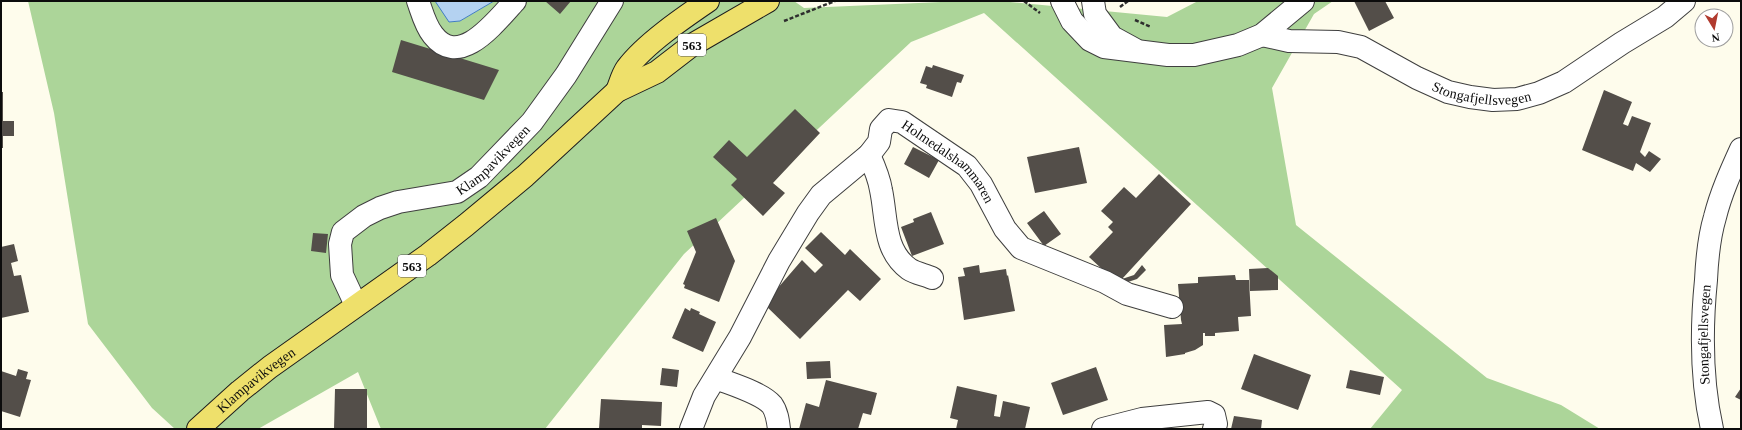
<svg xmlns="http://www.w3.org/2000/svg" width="1742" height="430" viewBox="0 0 1742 430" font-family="Georgia,serif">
  <rect width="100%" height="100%" fill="#fefcec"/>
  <path fill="#acd599" d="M28,1h407l15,21 10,-1 34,-20h300l10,7 160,-7h36l167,16 31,-16h135l-19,13 -42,74 24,137 191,153 74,27 39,24h-230l32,-39 -418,-377 -73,29 -227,212 -139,175h-164l-23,-57 -100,57h-83l-23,-21 -64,-84 -34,-211z"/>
  <path fill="#b4d2f1" stroke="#407dc3" d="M435,1h59l-34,20 -11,1z"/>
  <path fill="#534e49" d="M545,1h26l-11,13z
    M1354,1h31l9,17 -25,13z
    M401,40l98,30 -15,30 -92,-28z
    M933,65l31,10 -3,8 -4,-1 -5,15 -26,-9 1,-3 -7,-2 6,-17 6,2z
    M1604,90l28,12 -9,22 5,2 4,-10 19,7 -11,29 5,5 4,-6 12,8 -11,13 -14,-9 -3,8 -51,-21z
    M1,92h2v29h11v15h-11v12h-2z
    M795,109l25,24 -47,50 12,10 -22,23 -32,-31 6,-6 -24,-22 16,-17 18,17z
    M913,147l26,13 -10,18 -25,-14z
    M1079,147l8,36 -52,10 -8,-36z
    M1159,174l32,30 -69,75 12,-4 8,-10 4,5 -9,9 -15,5 -5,-1 -28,-26 24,-25 -5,-5 5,-5 -12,-11 23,-24 12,11z
    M1044,211l17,23 -17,12 -17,-23z
    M931,212l13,32 -32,12 -11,-29 13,-5 -1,-3z
    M716,218l19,43 -16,41 -35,-14 1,-3 -2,-1 13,-32 -9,-21z
    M821,232l24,23 5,-6 31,30 -21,22 -12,-11 -48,49 -36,-35 38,-44 13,13 8,-8 -18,-17z
    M313,233l15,1 -2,19 -15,-2z
    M14,244l4,17 -7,2 3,13 7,-1 8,37 -28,6v-71z
    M979,265l1,8 26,-4 1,7 1,-1 7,36 -51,9 -6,-43 7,-1 -2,-8z
    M1268,268l10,8v14l-28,1 -1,-22z
    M1235,275l1,5h13l2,36 -13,1 1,14 -24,2v3h-10v-3h-2v12l-8,5 -10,3v1l-19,3 -2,-32 18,-1 -1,-4 -3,-36 20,-1v-6z
    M685,308l5,3 1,-3 9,4 -1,2 17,8 -13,30 -31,-14z
    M1254,354l57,21 -13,35 -57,-21z
    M830,361l1,17 -24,1 -1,-17z
    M1096,367l12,33 -45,15 -12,-32z
    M662,368l17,2 -2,17 -17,-2z
    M18,369l10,3 -2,7 5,1 -11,37 -19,-6v-40l15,5z
    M1350,370l34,7 -4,18 -34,-7z
    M826,380l51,13 -6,22 -8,-2 -5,16h-59l7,-26 13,4z
    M957,386l40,9 -3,21 6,1 3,-16 27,6 -5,22h-69l2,-9 -8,-2z
    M1741,388v12l-6,-3z
    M335,389h32v40h-33z
    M601,399l61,3 -1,24 -19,-1v4h-43z
    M1234,416l28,4 -1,9h-30z"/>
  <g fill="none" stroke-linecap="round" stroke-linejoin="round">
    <defs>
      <g id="minor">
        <path d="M418,1c4,11 7,24 15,34 27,35 63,-14 82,-34"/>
        <path d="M1062,1l10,20 18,19 14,7 64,8h26l44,-10 24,-10 41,-34"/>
        <path d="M1093,1l2,13 17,23 22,12"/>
        <path id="s1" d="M1262,35l27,6 49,1 23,5 56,31 31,14 22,5 23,3 24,-1 22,-6 25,-11 58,-39 43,-26 19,-16"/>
        <path d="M869,155c5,11 10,22 12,35 6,28 2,60 28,79 6,4 16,6 23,9"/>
        <path id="s2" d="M356,305l-14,-30 -2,-31 3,-12 21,-16 16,-8 18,-6 59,-10 22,-15 53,-55 34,-47 46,-74"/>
        <path d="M716,378c15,6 46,15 56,27 5,7 6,16 7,24"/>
        <path id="s3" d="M691,429l13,-33 36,-59 39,-76 29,-48 13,-18 48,-40 10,-13 2,-13 8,-9 13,2 65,44 14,18 24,45 16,19 84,34 22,12 45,13"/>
        <path d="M1103,429l39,-10 66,-7 6,3 2,9 -2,5"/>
        <path id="s4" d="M1712,429c-11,-49 -11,-99 -6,-149 1,-21 3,-43 9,-63 6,-24 16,-46 26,-68"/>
      </g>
      <g id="major">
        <path d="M617,91c3,-7 5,-16 10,-23 18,-24 56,-50 81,-67"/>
        <path id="s5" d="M198,429l42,-38 30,-24 158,-112 38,-30 59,-49 92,-85 40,-19 35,-27 76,-44"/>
      </g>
    </defs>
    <use href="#minor" stroke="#3f3f3f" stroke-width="24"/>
    <use href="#major" stroke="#1d1d1d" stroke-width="24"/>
    <path stroke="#2e2e2e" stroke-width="2.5" stroke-dasharray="4 2" stroke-linecap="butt" d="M1024,1l16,12
      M1120,7l8,-6
      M1135,20l16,7
      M784,21l51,-20"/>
    <use href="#minor" stroke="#fff" stroke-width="22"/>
    <use href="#major" stroke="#eee06b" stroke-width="22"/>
  </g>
  <g text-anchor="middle" stroke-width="4" stroke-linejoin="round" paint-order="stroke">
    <g fill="#fff" stroke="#555" stroke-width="1">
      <rect x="678" y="34" width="28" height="22" rx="3"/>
      <rect x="398" y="255" width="28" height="22" rx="3"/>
    </g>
    <g font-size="13" font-weight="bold" fill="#0c0c0c">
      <text x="692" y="50">563</text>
      <text x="412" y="271">563</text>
    </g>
    <g font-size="14" fill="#0c0c0c" stroke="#fff">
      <text dy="5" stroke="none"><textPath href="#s1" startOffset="232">Stongafjellsvegen</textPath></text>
      <text dy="5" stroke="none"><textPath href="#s2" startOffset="248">Klampavikvegen</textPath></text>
      <text dy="5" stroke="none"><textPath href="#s3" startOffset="447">Holmedalshammaren</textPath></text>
      <text dy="5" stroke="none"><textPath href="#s4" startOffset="95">Stongafjellsvegen</textPath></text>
      <text dy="5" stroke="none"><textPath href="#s5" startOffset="76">Klampavikvegen</textPath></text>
    </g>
  </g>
  <rect width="1742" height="430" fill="none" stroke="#0c0c0c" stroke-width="4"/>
  <g transform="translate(1714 28) rotate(170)"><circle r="19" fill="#ffffff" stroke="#9e9e9e"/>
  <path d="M0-3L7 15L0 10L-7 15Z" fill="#b13a2e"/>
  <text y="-6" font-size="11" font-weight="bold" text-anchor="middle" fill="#0c0c0c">N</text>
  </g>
</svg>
